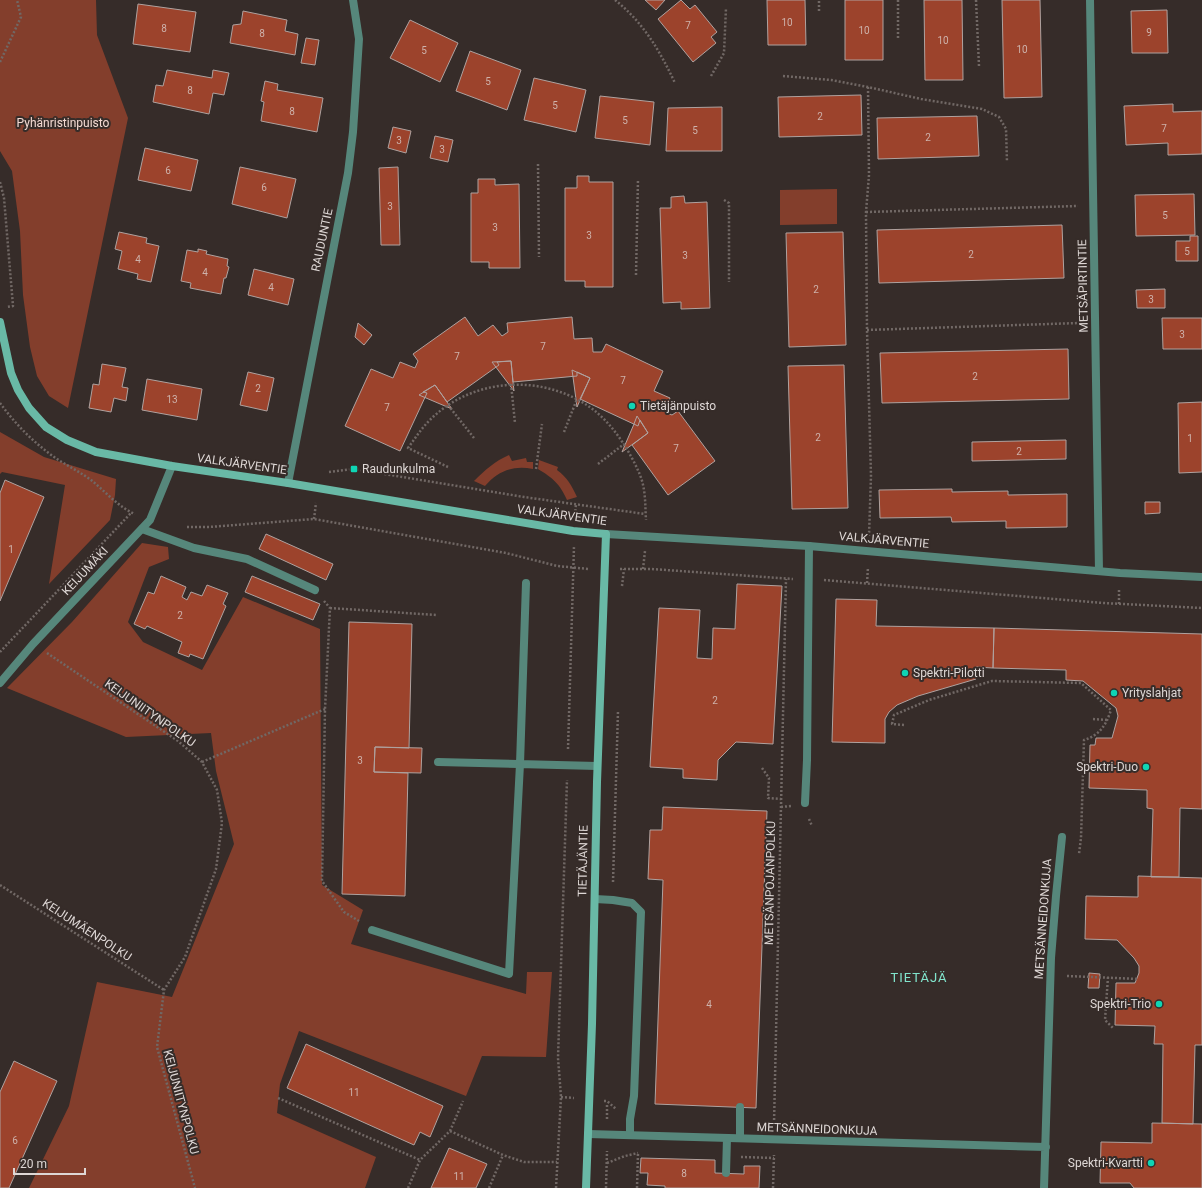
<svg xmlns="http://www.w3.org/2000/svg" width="1202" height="1188" viewBox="0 0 1202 1188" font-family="Roboto,sans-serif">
  <rect width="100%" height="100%" fill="#362c29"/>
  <path fill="#833e2c" d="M0,0h96l1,35 31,83 -60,290 -19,-12 -12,-20 -7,-29 -7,-52 -3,-64 -8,-60 -12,-20z
    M837,189v35l-57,1v-35z
    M0,432l44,25 72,22 -1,16 -5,25 -61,64 16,-99 -63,-13 -2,2z
    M509,455l3,6 14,-3 1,4h6v7c-20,-4 -35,2 -48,17l-11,-5c11,-11 21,-20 35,-26z
    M539,460l19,7 -1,3c10,7 15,16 20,27l-10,3c-7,-16 -14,-22 -29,-31z
    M142,543l26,4 1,12 -20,8 -21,55 15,20 59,28 41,-73 77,32 2,256 41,25 -12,34 175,50 1,-22h25l-6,85 -64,-1 -16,40 -167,-65 -19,53 -3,29 99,44 -11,31h-336l40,-82 28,-124 75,15 62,-153 -18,-73 -5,-38 -85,4 -119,-49 65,-66z"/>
  <path fill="#9c432c" stroke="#afa29f" d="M645,0h20l-9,10z
    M681,0l9,9 5,-4 22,27 -6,5 5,6 -23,19 -35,-43z
    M767,0h38l1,45h-38z
    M845,0h38v60h-38z
    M924,0h38l1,80h-38z
    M1002,0h38l2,97 -38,1z
    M138,4l58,8 -6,40 -57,-8z
    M1167,10l1,43h-36l-1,-42z
    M243,11l44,9 -2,11 13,3 -3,21 -65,-12 3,-18 8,-1z
    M410,20l48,23 -18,39 -50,-24z
    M306,38l13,2 -4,25 -14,-2z
    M470,51l51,19 -14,40 -51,-19z
    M167,70l45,8 1,-8 16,3 -5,22 -11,-2 -4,21 -56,-12 3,-17 7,1z
    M534,78l52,12 -10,42 -52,-12z
    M265,81l13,3 -1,6 46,8 -6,34 -56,-11 3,-19 -3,-1z
    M861,95l1,40 -83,2 -1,-40z
    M600,96l54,6 -4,43 -55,-7z
    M1173,104v8l29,-1v43l-34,1v-12l-42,2 -2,-39z
    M722,107v44h-56l2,-43z
    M977,116l2,40 -101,3 -1,-41z
    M393,127l18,4 -5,22 -18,-5z
    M435,136l18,4 -5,22 -18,-4z
    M145,148l53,12 -7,31 -53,-11z
    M240,167l56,12 -9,39 -55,-14z
    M398,167l2,78h-19l-2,-77z
    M577,176h12v6h24v105h-28v-6h-20v-93h12z
    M478,179h17v6l24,-1 1,84h-31v-6h-18v-69h7z
    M1194,194l1,41 -59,1 -1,-41z
    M684,196l1,7 22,-1 3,106 -29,1v-7l-18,1 -3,-95h11v-11z
    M1062,225l2,53 -185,5 -2,-53z
    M119,232l28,6 -1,5 13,3 -8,36 -14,-3 1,-5 -20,-5 4,-18 -7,-2z
    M843,232l3,113 -57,2 -3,-114z
    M1190,236h8v25h-22v-20h14z
    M198,249l9,2 -1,3 22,5 -1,7 2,1 -3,11h-2l-3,16 -31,-6 1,-5 -10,-2 6,-31 11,2z
    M254,269l40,10 -6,26 -40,-10z
    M1165,289v19h-28l-1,-18z
    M465,317l13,19 15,-11 9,11 6,-4 -1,-9 65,-6 2,22 18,-1 1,14h9l4,-8 57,27 -9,20 16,7 -5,14 7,3 6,-4 37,50 -47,34 -36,-50 16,-12 -8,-13 -2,6 -58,-27 10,-21 -13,-6v4l-64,6 -2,-21 -14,1 2,3 -52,37 -12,-17 -12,7 4,1 -27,58 -55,-25 26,-57 22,9 7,-16 15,6 3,-7 -5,-7z
    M1162,318h40v31h-39z
    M358,323l14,12 -8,10 -9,-8z
    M1068,349l1,50 -187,4 -2,-50z
    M511,361l2,21 1,9 -22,-29z
    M102,364l24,4 -4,19 6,1 -2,13 -12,-3 -3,14 -22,-4 4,-24 6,1z
    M844,365l4,143 -56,1 -4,-143z
    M572,370l18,8 -13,29 -4,-30z
    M248,372l26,6 -7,33 -27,-6z
    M147,379l55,10 -5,31 -55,-10z
    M435,385l12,17 5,7 -33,-14z
    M1202,402v70l-23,1 -1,-70z
    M637,416l11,17 -26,19 12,-28z
    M1066,440v19l-94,2v-19z
    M5,480l39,17 -44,104v-108z
    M952,489v3l56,-1v4l59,-1v33l-61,1v-7l-54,1 -1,-5 -71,1 -1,-28z
    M1145,502h15v11l-15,1z
    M266,534l67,30 -7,16 -67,-31z
    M161,576l25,11 -4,10 5,3 4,-8 11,4 5,-11 21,8 -5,11 3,2 -23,53 -13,-5 -1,3 -11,-4 4,-11 -35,-16 -2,3 -11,-5 14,-32 6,2z
    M252,576l68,28 -7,16 -68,-28z
    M737,584l45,2 -9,158 -37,-2 -18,18 -1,20 -34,-2v-9l-33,-2 9,-159 41,2 -3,48 15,1 1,-31 22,1z
    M836,599l41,1 -1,26 118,2 -1,40 -17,-1v12l-58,17 -21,9 -8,7 -4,7v24l-53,-1z
    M349,622l63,2 -3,124 -34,-1 -1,25 34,1 -3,123 -63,-2z
    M994,628l208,6v175l-22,-1 -1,69h-28l2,-68 -6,-1v-18l-58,-2 1,-43h5l1,-7h16l6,-22 -2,-8 -33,-27 -17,-1v-10l-73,-2z
    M375,747l47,1 -1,25 -47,-1z
    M663,807l104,4 -11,297 -101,-4 8,-224 -15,-1 2,-49h12z
    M1138,876l64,2v167h-7l-2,79 -31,-1 1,-79h-9l1,-18 -40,-1 1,-42h19l4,-10v-7l-5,-8 -17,-18 -32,-1 1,-43 52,1z
    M1089,973l11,1 -1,14h-11z
    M306,1044l137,62 -13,31 -10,-5 -6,13 -127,-57z
    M14,1061l43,20 -48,107h-9v-96z
    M1152,1123l50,1v64h-68l-4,-5h-30l1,-41 51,1z
    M449,1148l38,16 -11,24h-45z
    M641,1158l74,2v13l29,1v-8h16l-1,22h-94v-2l-18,-1 1,-12h-8z"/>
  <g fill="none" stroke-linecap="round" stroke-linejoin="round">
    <path stroke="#716865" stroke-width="2.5" stroke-dasharray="2 2" stroke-linecap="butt" d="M615,0c28,22 45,51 60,83
      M898,0v39
      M976,0l3,66
      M819,11v-11
      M0,62l21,-45 -4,-17
      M711,76l13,-23 2,-45
      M783,76l48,4 37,7 53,12 61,10 17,8 7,12 1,33
      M868,87l1,88 -3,37 1,118 4,146 -2,60
      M538,164l1,93
      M0,182l4,16 9,108 -7,1
      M724,200l5,3v79
      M866,212l212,-6
      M636,275l2,-96
      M867,330l212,-7
      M511,384l4,39
      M0,403c16,22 35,41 57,56 11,7 23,13 34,21 14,11 27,27 44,34
      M448,405l26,33
      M564,432l13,-33
      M598,464l26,-20
      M448,467l-40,-19c8,-11 15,-22 25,-31 44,-41 115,-43 162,-6 19,15 36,42 45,64 6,15 5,30 6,45
      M536,469l6,-45
      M329,472l25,-3 170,28 121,17
      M575,515l1,-11
      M314,519l2,-16
      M187,527h22l105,-8 192,34 51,13 32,3
      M620,569h32l141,10
      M643,569l2,-18
      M824,580l279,23 99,5
      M867,583l1,-16
      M622,586l2,-17
      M324,601l6,7 -5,101 -3,172 22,31 15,9
      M1119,604v-16
      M330,608l106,7
      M0,652l131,-139
      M47,653l131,88 24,21 15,28 5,33 -6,46 -31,88 -21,33 -7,57 38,141
      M1093,719l15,1
      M904,725l-12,-1 2,-9 35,-15 63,-19 89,2 30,27c-5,15 -11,25 -27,30l-3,98 -2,16
      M568,749l6,-203
      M202,762l123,-53
      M762,768l7,10 -1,20 13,1
      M781,807l10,-1
      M809,819l3,7
      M613,882l5,-171
      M0,885l164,105
      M1067,976l71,3
      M1108,977l-3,43 8,8
      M561,1097l13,1
      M278,1098l142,62
      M604,1101h3l9,8
      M607,1105v15
      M774,1124l12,-545
      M450,1131l53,24 21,7h33
      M741,1157l33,1
      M607,1163l18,-7 13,-3
      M408,1188l12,-28 30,-29 13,-30
      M489,1188l14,-33
      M556,1188l5,-91 -3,-39 9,-278
      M606,1188l1,-37
      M637,1188l1,-35
      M773,1188l1,-33"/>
    <path stroke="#56877b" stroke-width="8" d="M142,529l52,19 53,11 68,31
      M438,762l159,4
      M805,803l2,-43 2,-214
      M595,899l18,1 19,3 9,9 -7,184 -4,23v16
      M372,930l137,44 11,-210 6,-181
      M740,1107v31
      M726,1173l1,-35"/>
    <path stroke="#56877b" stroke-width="8" d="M1090,0l9,571
      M288,483l60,-310 5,-41 6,-93 -6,-39
      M606,534l203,12 311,27 82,4
      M0,683l33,-39 117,-124 22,-54
      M588,1134l458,13
      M1044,1188l7,-230 5,-62 6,-59"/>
    <path stroke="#69b9a6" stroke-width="8" d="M0,322l11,51 7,17 11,18 17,19 21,13 29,12 76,14 116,17 285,48 33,3 -9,248 -5,242 -6,164"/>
  </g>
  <g fill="#0fd5b4" stroke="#362c29" stroke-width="1.5">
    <circle cx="632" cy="406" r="4"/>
    <rect x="350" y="465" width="8" height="8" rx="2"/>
    <circle cx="905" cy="673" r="4"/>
    <circle cx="1114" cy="693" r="4"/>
    <circle cx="1146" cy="767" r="4"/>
    <circle cx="1159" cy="1004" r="4"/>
    <circle cx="1151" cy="1163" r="4"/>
  </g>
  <g text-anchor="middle" stroke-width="4" stroke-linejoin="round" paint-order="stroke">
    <g font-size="10" fill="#ceb2ab">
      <text x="787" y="26">10</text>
      <text x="688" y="29">7</text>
      <text x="164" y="32">8</text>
      <text x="864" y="34">10</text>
      <text x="1149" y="36">9</text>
      <text x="262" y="37">8</text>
      <text x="943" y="44">10</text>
      <text x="1022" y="53">10</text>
      <text x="424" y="54">5</text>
      <text x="488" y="85">5</text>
      <text x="190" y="94">8</text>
      <text x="555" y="109">5</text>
      <text x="292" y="115">8</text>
      <text x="820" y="120">2</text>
      <text x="625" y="124">5</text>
      <text x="1164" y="132">7</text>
      <text x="695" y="134">5</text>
      <text x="928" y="141">2</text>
      <text x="399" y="144">3</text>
      <text x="442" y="153">3</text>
      <text x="168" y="174">6</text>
      <text x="264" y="191">6</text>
      <text x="390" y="210">3</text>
      <text x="1165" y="219">5</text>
      <text x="495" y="231">3</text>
      <text x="589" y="239">3</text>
      <text x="1187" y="255">5</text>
      <text x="971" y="258">2</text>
      <text x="685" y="259">3</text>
      <text x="138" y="263">4</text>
      <text x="205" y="276">4</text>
      <text x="271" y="291">4</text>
      <text x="816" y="293">2</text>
      <text x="1151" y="303">3</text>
      <text x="1182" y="338">3</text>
      <text x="543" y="350">7</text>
      <text x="457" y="360">7</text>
      <text x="975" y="380">2</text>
      <text x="623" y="384">7</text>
      <text x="258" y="392">2</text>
      <text x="172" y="403">13</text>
      <text x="387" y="411">7</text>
      <text x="818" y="441">2</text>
      <text x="1190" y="442">1</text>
      <text x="676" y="452">7</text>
      <text x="1019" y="455">2</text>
      <text x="11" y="553">1</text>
      <text x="180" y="619">2</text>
      <text x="715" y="704">2</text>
      <text x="360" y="764">3</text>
      <text x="709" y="1008">4</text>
      <text x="354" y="1096">11</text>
      <text x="15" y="1144">6</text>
      <text x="684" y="1177">8</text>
      <text x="459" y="1180">11</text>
    </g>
    <g font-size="12" fill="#f4dad3" stroke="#362c29">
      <text x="63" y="127">Pyhänristinpuisto</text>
    </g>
    <g font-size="12" fill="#ded7d5" stroke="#362c29">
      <text transform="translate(322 240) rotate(-78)" y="4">RAUDUNTIE</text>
      <text transform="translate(1083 286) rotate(-91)" y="4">METSÄPIRTINTIE</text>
      <text transform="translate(242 464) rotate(8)" y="4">VALKJÄRVENTIE</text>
      <text transform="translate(562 515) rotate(8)" y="4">VALKJÄRVENTIE</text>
      <text transform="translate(884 540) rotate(5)" y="4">VALKJÄRVENTIE</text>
      <text transform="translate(85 571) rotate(-47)" y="4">KEIJUMÄKI</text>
      <text transform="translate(150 713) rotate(35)" y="4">KEIJUNIITYNPOLKU</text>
      <text transform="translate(583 861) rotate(-89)" y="4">TIETÄJÄNTIE</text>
      <text transform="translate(770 883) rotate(-89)" y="4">METSÄNPOJANPOLKU</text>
      <text transform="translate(1043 919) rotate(-86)" y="4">METSÄNNEIDONKUJA</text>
      <text transform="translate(87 930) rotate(33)" y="4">KEIJUMÄENPOLKU</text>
      <text transform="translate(181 1102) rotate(75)" y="4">KEIJUNIITYNPOLKU</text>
      <text transform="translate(817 1129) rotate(2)" y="4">METSÄNNEIDONKUJA</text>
    </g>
    <g font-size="12" fill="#ded7d5" stroke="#362c29" text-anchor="start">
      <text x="640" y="410">Tietäjänpuisto</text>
      <text x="362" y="473">Raudunkulma</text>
      <text x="913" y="677">Spektri-Pilotti</text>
      <text x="1122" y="697">Yrityslahjat</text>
      <text x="1138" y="771" text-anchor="end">Spektri-Duo</text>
      <text x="1151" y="1008" text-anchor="end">Spektri-Trio</text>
      <text x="1143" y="1167" text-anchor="end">Spektri-Kvartti</text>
    </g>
    <g font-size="13" letter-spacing="1" fill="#81e4cc" stroke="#362c29">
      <text x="919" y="982">TIETÄJÄ</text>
    </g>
  </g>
  <path d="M14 1168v6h71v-6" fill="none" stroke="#ded7d5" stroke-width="2"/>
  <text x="20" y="1168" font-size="12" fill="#ded7d5" stroke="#362c29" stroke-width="3" paint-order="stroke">20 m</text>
</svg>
